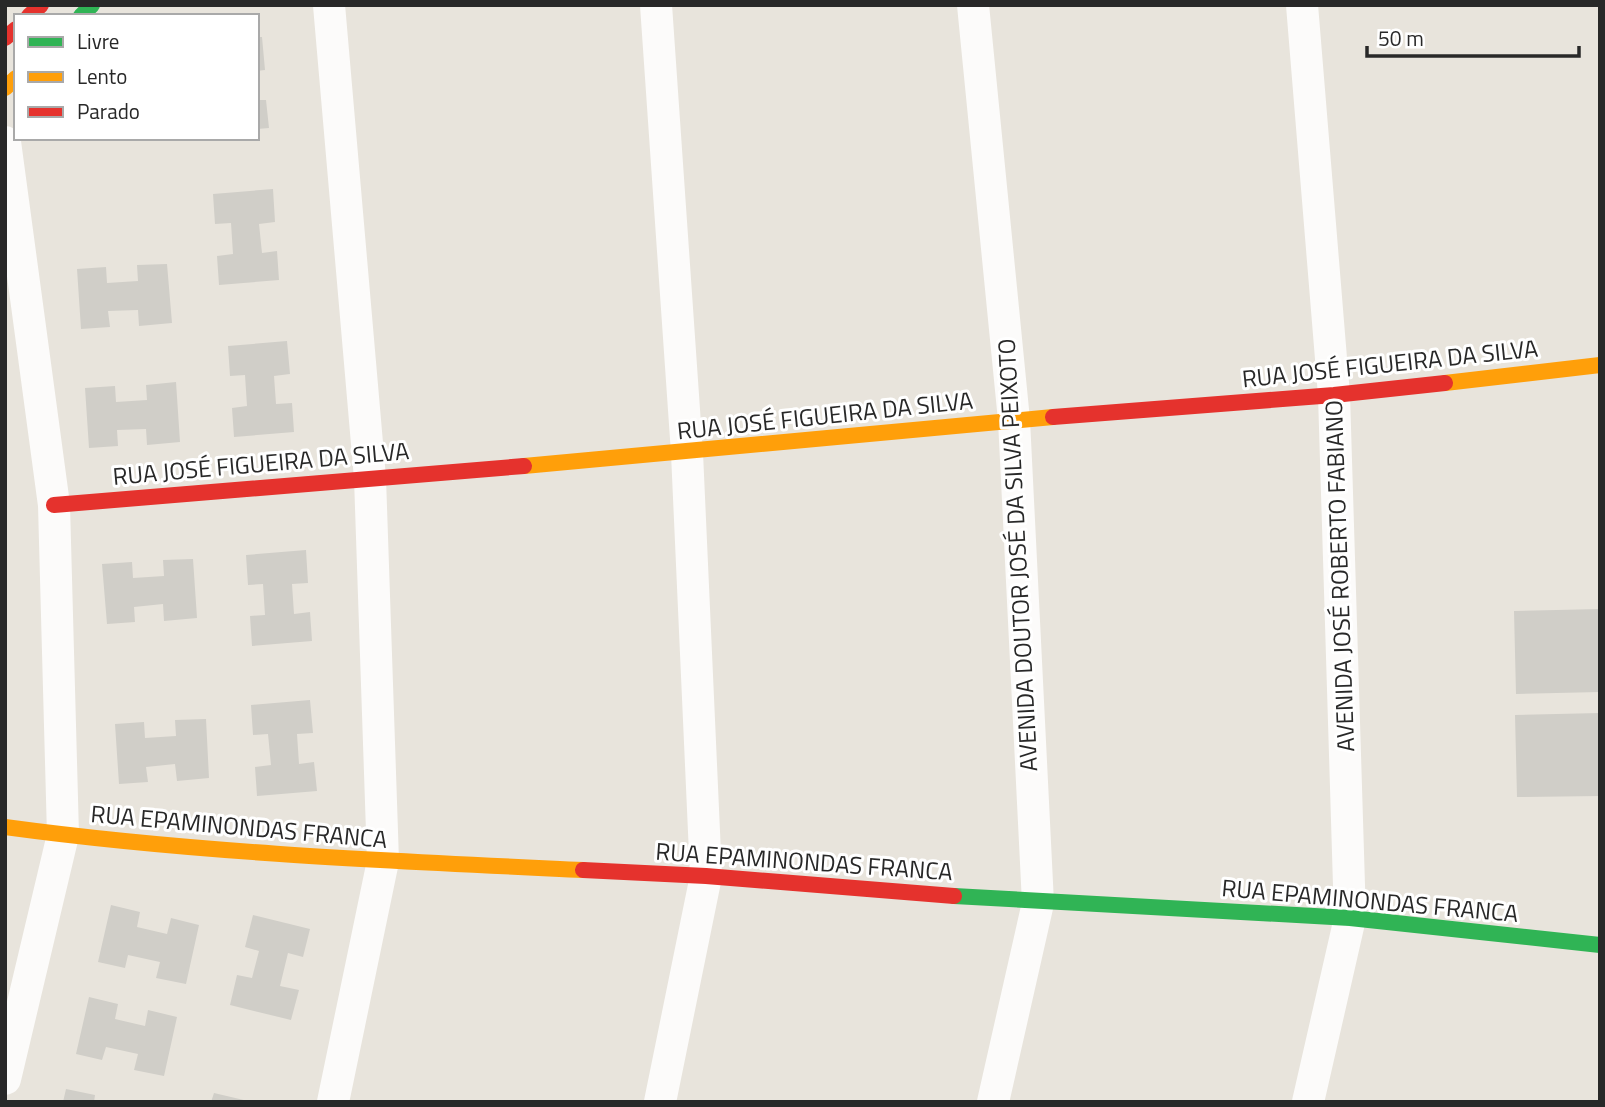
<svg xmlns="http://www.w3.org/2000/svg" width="1605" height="1107" viewBox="0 0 1605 1107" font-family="'Titillium Web',sans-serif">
  <rect width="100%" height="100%" fill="#e8e4dc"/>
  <path fill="#d0cec8" d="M257,37h5l3,33 -8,1z
    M257,100h9l3,28 -12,1z
    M273,189l2,33 -16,2 3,29 15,-2 2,29 -60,5 -2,-29 16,-2 -2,-31 -16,1 -2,-30z
    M167,264l5,59 -33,3 -1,-16 -30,1 2,16 -29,2 -4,-60 29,-2 1,16 31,-2 -1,-16z
    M287,341l3,33 -16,2 2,28 16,-1 2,29 -60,5 -2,-29 15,-2 -2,-31 -15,1 -2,-30z
    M176,382l4,60 -33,3 -1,-16 -29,1 1,16 -29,2 -4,-60 30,-2 1,16 31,-2 -1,-15z
    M306,550l2,33 -16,1 2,30 16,-2 2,29 -60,5 -2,-30 15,-1 -2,-31 -15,1 -2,-30z
    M193,559l4,59 -33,3 -1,-17 -29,3 1,15 -28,2 -5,-60 30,-2 1,16 31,-2 -1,-16z
    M1600,609v83l-84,2 -2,-83z
    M310,700l3,33 -16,1 2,30 15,-2 3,29 -60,5 -2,-29 16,-2 -3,-31 -15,1 -2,-30z
    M1600,713v83l-83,1 -2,-82z
    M206,719l3,59 -32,3 -2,-17 -29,3 2,15 -29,2 -4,-60 29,-2 1,16 31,-2 -1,-16z
    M111,905l29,7 -3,15 30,7 4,-16 28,7 -13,59 -30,-6 4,-16 -32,-7 -3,13 -27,-6z
    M253,915l57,14 -7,28 -15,-4 -8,33 19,4 -8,30 -61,-15 7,-30 15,3 7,-27 -14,-4z
    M89,997l29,7 -3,15 30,7 3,-16 29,7 -13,59 -30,-6 4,-16 -32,-7 -4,13 -26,-6z
    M66,1089l29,6 -1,7h-31z
    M214,1093l34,8v1h-37z"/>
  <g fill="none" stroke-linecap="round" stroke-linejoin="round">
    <path stroke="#fcfbfa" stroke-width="32" d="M329,5l41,473 13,383 -50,241
      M656,5l31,448 19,423 -46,226
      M973,5l41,415 24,483 -45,199
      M1302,5l32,390 16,523 -42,184
      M5,142l49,363 9,330 -58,244"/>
    <path stroke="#30b455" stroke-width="16" d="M81,16l11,-11
      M954,896l396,22 250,27"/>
    <path stroke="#ff9f0a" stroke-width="16" d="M5,88l11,-10
      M1445,383l155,-18
      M524,466l529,-49
      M5,827c191,26 386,34 578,43"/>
    <path stroke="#e5322d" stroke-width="16" d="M29,16l12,-11
      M5,38l11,-9
      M1053,417l281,-22 111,-12
      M54,505l470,-39
      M583,870l123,6 248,20"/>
  </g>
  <g text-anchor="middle" stroke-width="6" stroke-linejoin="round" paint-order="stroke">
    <g font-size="24" fill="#282828" stroke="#fff">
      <text transform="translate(1390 364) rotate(-6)" y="8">RUA JOSÉ FIGUEIRA DA SILVA</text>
      <text transform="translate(825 416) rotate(-6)" y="8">RUA JOSÉ FIGUEIRA DA SILVA</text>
      <text transform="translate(261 464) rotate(-5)" y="8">RUA JOSÉ FIGUEIRA DA SILVA</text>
      <text transform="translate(1018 555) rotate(-93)" y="8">AVENIDA DOUTOR JOSÉ DA SILVA PEIXOTO</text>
      <text transform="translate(1340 576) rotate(-92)" y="8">AVENIDA JOSÉ ROBERTO FABIANO</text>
      <text transform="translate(239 827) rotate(5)" y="8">RUA EPAMINONDAS FRANCA</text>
      <text transform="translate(804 862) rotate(4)" y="8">RUA EPAMINONDAS FRANCA</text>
      <text transform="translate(1370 901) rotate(5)" y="8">RUA EPAMINONDAS FRANCA</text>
    </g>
  </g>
  <rect width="1605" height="1107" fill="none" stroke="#282828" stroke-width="14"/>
  <rect x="14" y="14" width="245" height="126" fill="#ffffff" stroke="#a9a9a9" stroke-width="2"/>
  <rect x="28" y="37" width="35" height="10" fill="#30b455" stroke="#a9a9a9" stroke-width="2"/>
  <text x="77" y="49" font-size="21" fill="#282828">Livre</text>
  <rect x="28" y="72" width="35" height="10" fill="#ff9f0a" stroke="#a9a9a9" stroke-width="2"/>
  <text x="77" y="84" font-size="21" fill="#282828">Lento</text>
  <rect x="28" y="107" width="35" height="10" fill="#e5322d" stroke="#a9a9a9" stroke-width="2"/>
  <text x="77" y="119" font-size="21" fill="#282828">Parado</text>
  <path d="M1367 46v10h212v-10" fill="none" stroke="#282828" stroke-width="3.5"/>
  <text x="1378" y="46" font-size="21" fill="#282828" stroke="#ffffff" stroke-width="5" paint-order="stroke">50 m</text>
</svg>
